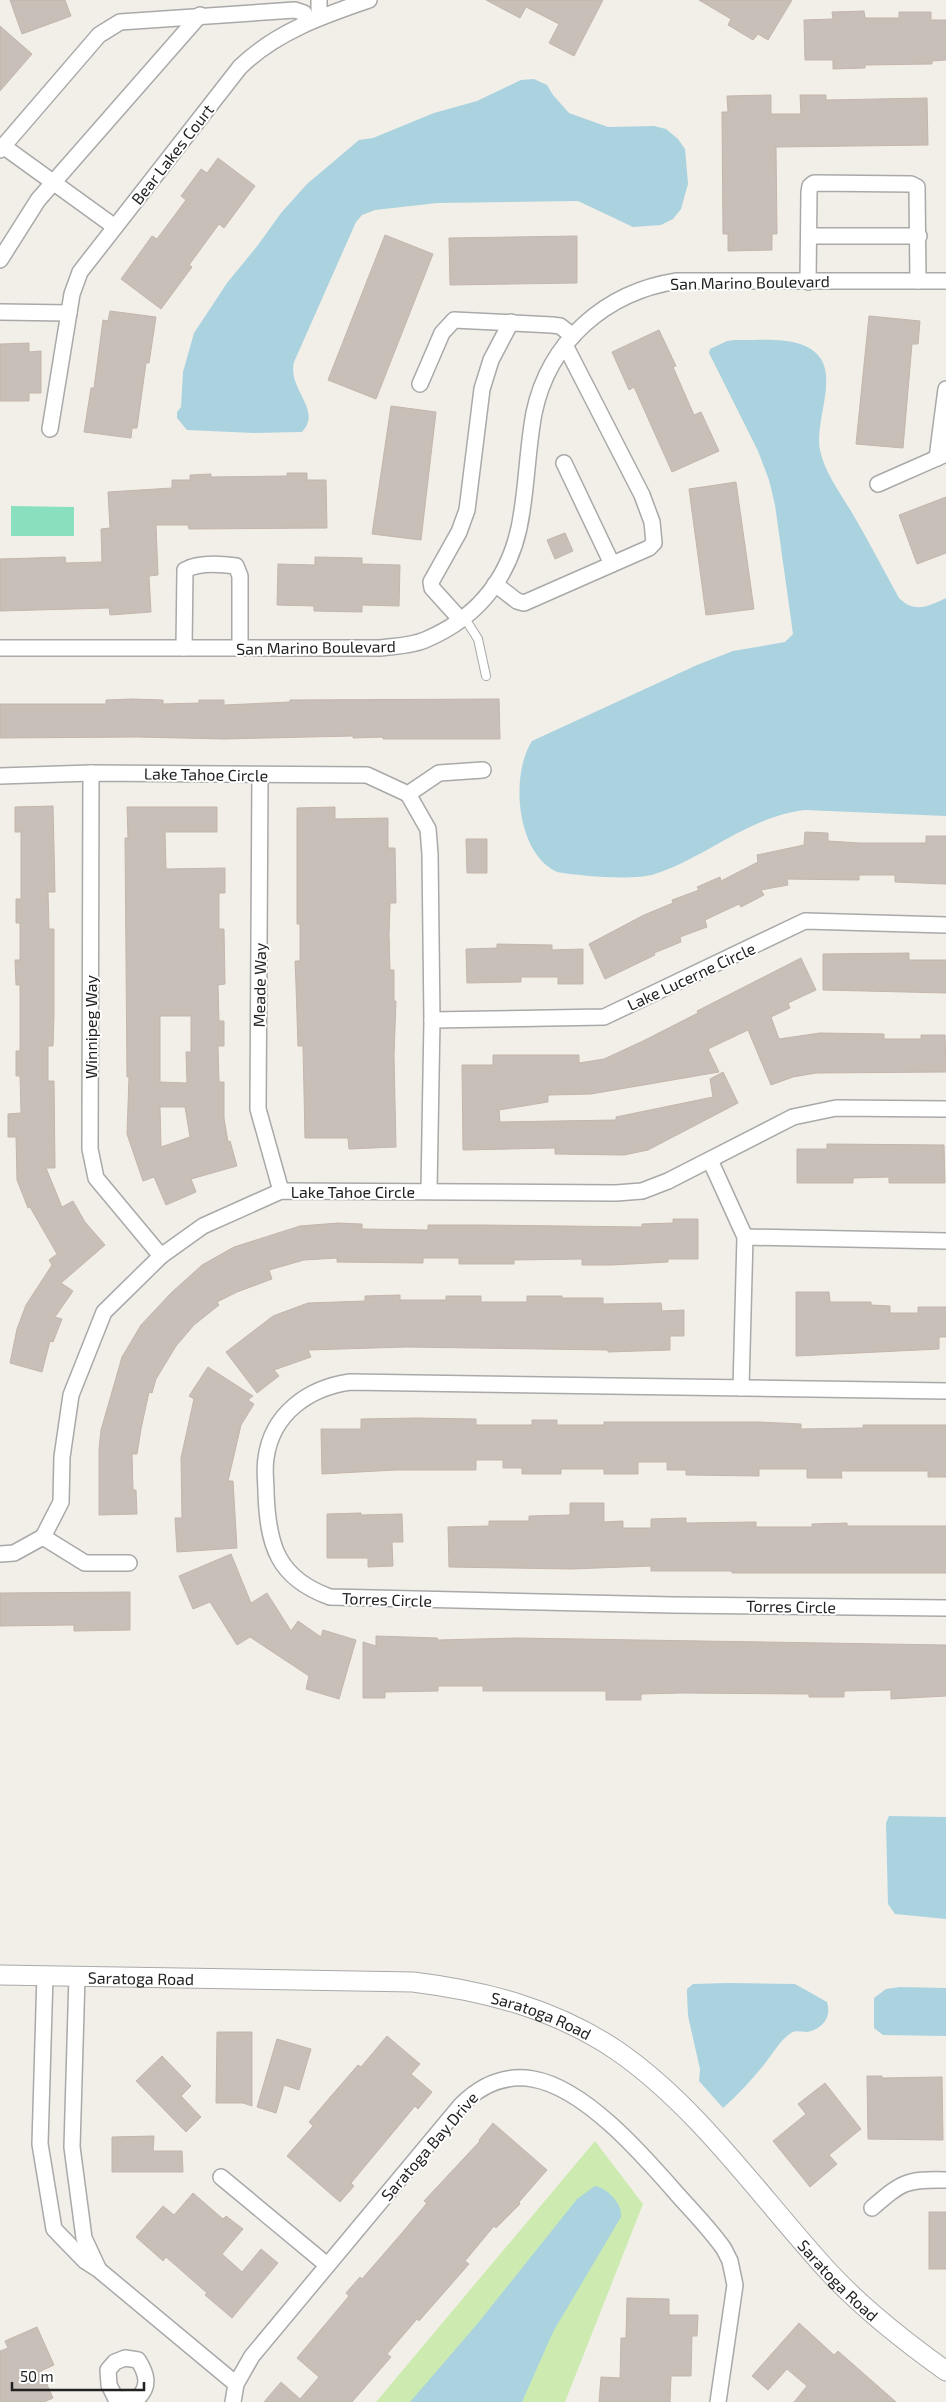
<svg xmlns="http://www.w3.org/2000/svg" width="946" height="2402" font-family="'Exo 2',sans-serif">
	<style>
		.grass { fill: #cdebb0 }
		.pitch { fill: #88e0be }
		.water { fill: #aad3df }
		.building { fill: #c7bfb8; stroke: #c4b6ab; fill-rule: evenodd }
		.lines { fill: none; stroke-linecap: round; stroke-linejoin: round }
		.service-casing { stroke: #a9a9a9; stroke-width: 10 }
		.minor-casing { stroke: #a9a9a9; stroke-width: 18 }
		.tertiary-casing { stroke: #a9a9a9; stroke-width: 21 }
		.service { stroke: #fff; stroke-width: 8 }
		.minor { stroke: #fff; stroke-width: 15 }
		.tertiary { stroke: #fff; stroke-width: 19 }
		.labels { text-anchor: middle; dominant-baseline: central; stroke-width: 4; stroke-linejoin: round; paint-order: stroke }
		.street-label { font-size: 16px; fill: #222; stroke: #fff }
	</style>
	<rect width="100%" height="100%" fill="#f2efe9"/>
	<!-- grass -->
	<path class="grass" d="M595,2141l48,63 -78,198h-189z"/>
	<!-- pitch -->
	<path class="pitch" d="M11,506l63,1v29h-63z"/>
	<!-- water -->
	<g class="water">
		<path d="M534,79l13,6 6,10 16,18 39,14 46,-1 12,3 12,10 7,10 3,35 -7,25 -8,10 -12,6 -28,2 -55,-26 -141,2 -62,7 -13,5 -6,7 -62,140c-7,27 29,48 8,70l-49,1 -66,-3 -10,-12v-6l4,-5 2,-35 11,-39 33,-50 31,-38 23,-32 26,-29 52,-44 14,-2 61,-25 43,-12 44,-21z"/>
		<path d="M735,340c25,1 63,-5 82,14 22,22 -3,68 3,96 4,21 20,43 31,61 17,29 32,58 48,87 16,16 30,8 47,0v218l-141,-6c-55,6 -98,47 -150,64 -22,7 -75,2 -98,-2 -41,-19 -47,-97 -25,-131l165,-76 36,-14 52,-9 8,-8 -18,-129 -6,-25 -11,-29 -49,-98 1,-4 17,-8z"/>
		<path d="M889,1816l57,1v102l-51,-5 -7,-10 -2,-81z"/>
		<path d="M728,1983l67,1 32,18c5,15 -5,28 -21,30 -5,0 -10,-2 -15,1 -11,7 -19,22 -28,33 -12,14 -25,29 -40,42l-24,-27 1,-12 -12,-53 -1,-24v-3l6,-5z"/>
		<path d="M900,1987l46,1v48l-63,-1 -9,-7v-30l12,-9z"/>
		<path d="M595,2186c12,2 28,18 26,31l-68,115 -31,70h-112l68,-79 99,-124z"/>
	</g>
	<!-- building -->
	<g class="building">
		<path d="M10,0h55l6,16 -49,18z"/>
		<path d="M486,0h117l-29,56 -25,-13 10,-19 -33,-17 -6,11z"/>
		<path d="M699,0h93l-24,40 -10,-6 -5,6 -25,-15 3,-6z"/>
		<path d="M864,11l1,7h34v-6h32v8h15v40l-14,1v3l-67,1v3l-32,1v-9h-28l-1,-40 29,-1 -1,-7z"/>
		<path d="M0,26l32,28 -32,37z"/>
		<path d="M771,95v19h30l-1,-19h26v5l101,-2 1,47 -152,2 1,87h-5v16l-44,1v-17h-5l-1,-122h6l-1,-16z"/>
		<path d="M218,158l37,28 -31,42 -5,-4 -30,41 3,2 -31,42 -40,-30 31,-43 5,3 29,-39 -5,-4 20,-27 6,4z"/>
		<path d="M385,235l48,19 -57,145 -48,-19z"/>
		<path d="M577,236v47l-127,2 -1,-47z"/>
		<path d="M110,311l46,6 -7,46h-3l-9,65h-5l-1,10 -47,-6 7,-44h3l9,-68 5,1z"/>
		<path d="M869,316l51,5 -2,23h-6l-9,104 -47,-4z"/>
		<path d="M659,330l17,36 -3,1 21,48 7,-3 18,39 -47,21 -38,-85 -5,3 -17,-38z"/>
		<path d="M29,343v9l12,-1v42h-12v8h-29v-57z"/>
		<path d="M391,406l45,6 -15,128 -49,-6z"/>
		<path d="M287,473h20v7h19l1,48 -138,1 -1,-4h-32l2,50 -9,1 2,36 -41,3 -1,-7 -109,3v-52l65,-2 1,6 36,-1 -1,-33 9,-1 -2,-36 64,-4v-8h18v-5l21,-1v3l76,-1z"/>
		<path d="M736,482l18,127 -48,6 -17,-126z"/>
		<path d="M946,497v56l-29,11 -18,-49z"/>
		<path d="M565,533l8,18 -18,8 -8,-19z"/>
		<path d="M315,557l47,1v6l38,1 -1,41 -37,-1v7l-48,-1v-5l-37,-1 1,-41 37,1z"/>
		<path d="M132,699l31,1v4l36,-1v-3h25v5l66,-3v-2l209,-1 1,40h-117v-2l-30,1v-2l-129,3 -86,-2 -138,1v-34h106v-4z"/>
		<path d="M53,806l2,86h-7l1,37h5v86l-1,31h-5v35h6l1,87h-9l16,39 11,-6 12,21 20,23 -44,38 12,8 -18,26 7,2 -9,23 -3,-1 -8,31 -32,-9 7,-34 9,-24 26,-40 -3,-5 8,-6 -27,-47 -2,1 -11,-28 -1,-43h-8v-23l13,-1 -1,-37h-4v-25h4v-66h-4l-1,-25h5v-37h-4v-24h5v-67h-6v-25z"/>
		<path d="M127,807h90v25h-52l1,37 59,-1v25h-6v36h5l1,55 -7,1 1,36h5v25h-6l1,36h5v36l4,24 2,-1 7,25 -46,13 5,13 -30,13 -12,-28 -11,4 -16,-47 2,-57h-2l-2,-239h3zM160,1016h31v36h-5l1,31 -27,-1zM160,1107h25l5,30 -29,10z"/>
		<path d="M335,807v12l53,-1v30h7l1,55h-6l-1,31 1,36h4v31h2l-2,55 2,91 -47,2 -1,-11h-43l-2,-92h-5l-2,-61 -1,-24h5v-37h-3v-116z"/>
		<path d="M805,832l23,1v8l31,2h67v-7h20v48l-51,-2v-7h-36v5l-72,-1 1,6 -27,5 3,5 -23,12 -2,-3 -34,16 2,7 -27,10 1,5 -27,11 1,2 -50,24 -16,-35 55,-29 29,-12 -1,-3 27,-10 -2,-3 23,-10 1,4 37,-19 -1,-7 47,-10z"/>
		<path d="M466,839h21v34h-20z"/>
		<path d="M497,944l55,1v5l31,-1v35h-25v-7h-37v5l-54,1 -1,-34 31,-1z"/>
		<path d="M909,953v7h37v33l-123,-3v-36z"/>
		<path d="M801,958l15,32 -28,13 2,5 -19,9 8,22 41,-6 64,1v5h37v-4h24l1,37 -130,1 -23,4 -22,8 -23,-55 -40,19 11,23 -128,22 -43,1v7l-49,8 1,12 116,-2v-3l97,-20 -3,-18 13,-7 15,31 -90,47 -24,5 -69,-1v-6l-92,2 -1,-85h31v-10h86v8l25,-4 39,-18 55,-28 -1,-2z"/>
		<path d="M827,1144l117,1 1,38h-56v-6l-36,1v5h-56v-34h30z"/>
		<path d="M673,1219h25v40h-30v3l-56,3h-30v-6l-68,1v4h-55v-6h-36v5l-86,-1v-4l-33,2 -35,10 3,9 -35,13 -20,10 2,3 -25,20 -18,21 -20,33 -4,14 -3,-1 -8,37 -4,25h-5l1,36h3l1,24 -38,1v-66l2,-19 21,-73 19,-32 30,-32 31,-28 32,-18 66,-21 38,-3 24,1v5l66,1v-5h55l159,2v-3l31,-1z"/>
		<path d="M796,1292h33l1,10h41v3l19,1v7h28v-6h28v30h-7v12l-143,7z"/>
		<path d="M400,1295v5h46v-4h35v6h46v-6h35v2h41v6l58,-1 1,8 22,-1v26h-14v14l-62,2v-2l-202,-3 -98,3 3,7 -37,13 5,6 -22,17 -31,-41 47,-36 35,-13 57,-2v-5z"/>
		<path d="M208,1367l45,29 -5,4 6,4 -13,21 -13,56h5l4,67 -60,4 -2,-34h7l-1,-60 13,-59 -5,-3z"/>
		<path d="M416,1418l60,1v6h56v-5h25v5h47v-3h155l42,2v5l62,-1v-3h83v52h-18v-6h-87l1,7h-35v-9h-48v7l-73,-1v-5h-19v-8h-29v12h-34v-5h-43v5h-39v-6h-19v-8h-27v10h-81l-73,4 -1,-45h40v-10z"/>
		<path d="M570,1503h34v19l19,-1v7h28v-9l35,-1v5l70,-1v5h56v-3l35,-1v3h99v47h-214v-2h-81v-5l-80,3 -122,-2 -1,-40 41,-1v-5h40v-5l41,-1z"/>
		<path d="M361,1513v2l41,-1 1,28h-11l1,24 -25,1v-9h-41v-44z"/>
		<path d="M231,1554l20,49 16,-10 24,38 7,-10 23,16 2,-7 33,10 -17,59 -33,-10 3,-13 -59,-39 -13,8 -27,-43 -17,7 -14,-33z"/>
		<path d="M130,1592v38l-56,1v-6l-74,1v-33z"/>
		<path d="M376,1636l61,2 1,2 79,-2 429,7v51l-55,3v-9l-47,1v6h-35v-3l-128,-1 -40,1v6h-35v-9h-123v-5h-45v5l-53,1v6h-22v-56l13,4z"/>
		<path d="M217,2032h35v74l-9,-3h-27z"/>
		<path d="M387,2036l33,28 -9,10 21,18 -14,17 -3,-3 -64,77 3,3 -14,16 -53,-46 26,-30 -4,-4 23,-27 26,-30 3,2z"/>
		<path d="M277,2039l34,10 -12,41 -15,-5 -8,28 -19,-6z"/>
		<path d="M162,2056l29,30 -10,10 20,21 -15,15 -50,-51z"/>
		<path d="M867,2076h15v2l60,-1 1,63 -75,-1z"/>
		<path d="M825,2083l36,46 -32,26 8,9 -27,23 -37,-46 33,-27 -8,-10z"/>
		<path d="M493,2123l54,47 -28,32 1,2 -24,24 -2,-2 -29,35 4,3 -50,57 -2,-2 -30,35 4,3 -39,45h-88l17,-20 19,17 19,-22 -22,-19 52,-62 -3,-3 14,-16 2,2 39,-45 26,-31 -3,-2 56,-60 -1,-1z"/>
		<path d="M154,2136l-1,15h29l1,21h-71v-35z"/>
		<path d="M193,2193l30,26 3,-3 17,13 -21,25 20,18 19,-23 17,14 -46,55 -27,-23 2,-2 -41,-36 -3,4 -27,-24 27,-31 11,9z"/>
		<rect x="929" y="2212" width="17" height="57"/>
		<path d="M627,2298l42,1v16h29l-1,21h-5l-1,40h-20l-1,26h-71l2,-25 19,1 1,-40h5z"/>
		<path d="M799,2323l35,32 4,-4 58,51h-102l13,-16 -20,-17 -19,21 -16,-14z"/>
		<path d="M37,2327l17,38 -13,6 12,27 -9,4h-44v-51l8,-3 -3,-7z"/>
	</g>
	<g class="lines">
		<!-- service casing -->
		<g class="service-casing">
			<path id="service" d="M464,617l14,22 8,37"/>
		</g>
		<!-- minor casing -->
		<g class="minor-casing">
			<g id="minor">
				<path d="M319,0v17"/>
				<path d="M3,146l112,81"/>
				<path d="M0,150l99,-115 21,-13 175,-12 9,3 4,9"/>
				<path d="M809,236h110"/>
				<path d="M0,260l38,-60 162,-185"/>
				<path d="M808,282l1,-90 1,-6 4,-3 97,1 6,3 1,94"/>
				<path d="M0,312l69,1"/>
				<path d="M420,384l22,-51 12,-13 98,5 8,1 13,10"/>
				<path d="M50,429l22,-135 8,-22 160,-205c36,-35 82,-51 129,-67"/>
				<path d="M937,458l9,-69"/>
				<path d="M564,463l48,101"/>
				<path d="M878,484l68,-30"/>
				<path d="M495,584l22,17 7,2 125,-55 5,-5 -2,-21 -10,-27 -77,-150"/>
				<path d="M460,619l-28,-31 -1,-6 28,-50 8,-22 15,-121 9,-29 20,-38"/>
				<path d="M0,648h380c15,-2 31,-2 45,-8 57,-24 89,-69 97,-129 5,-32 6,-66 12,-98 15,-72 72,-121 143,-132h269"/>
				<path d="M184,648l1,-78c14,-8 36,-6 51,-4l4,10v72"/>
				<path d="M91,773l-1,376 6,29 65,78"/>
				<path d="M260,775l-2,334 23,82"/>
				<path d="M0,776l91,-3 276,2 41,19 31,-21 44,-3"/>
				<path d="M408,794l20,35 2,25 2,166 -3,170"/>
				<path d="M432,1020l172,-3 201,-96 141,4"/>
				<path d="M710,1160l35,77 -4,151"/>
				<path d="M745,1237l201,4"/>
				<path d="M946,1391l-596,-9c-42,6 -78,32 -84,76 -2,11 0,23 0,35 2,52 11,85 64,104l343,8 273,3"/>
				<path d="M43,1537l18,-35 1,-45 9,-62 33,-83 57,-56 42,-30 78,-35 335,2 26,-2 26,-10 125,-64 43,-9 110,1"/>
				<path d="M0,1554l14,-1 29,-16 42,26h44"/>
				<path d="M45,1975l-5,169 14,85 31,32 14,9 137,114 -3,18"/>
				<path d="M77,1976l-5,171 12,91 14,30"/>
				<path d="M221,2177l106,88"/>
				<path d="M872,2208c30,-26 34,-29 74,-28"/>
				<path d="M125,2358l13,2c9,14 12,26 0,38l-22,1 -7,-14 -1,-15 7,-8z"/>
				<path d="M236,2384l16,-28 209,-251c19,-19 43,-31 72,-26 52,9 110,76 144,115 16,18 33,35 47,55l6,12 5,24 -17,117"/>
			</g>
		</g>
		<!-- tertiary casing -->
		<g class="tertiary-casing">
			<g id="tertiary">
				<path id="s1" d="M0,1975l413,7c73,9 142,27 203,68 82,56 145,148 212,221 35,38 76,70 118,100"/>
			</g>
		</g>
		<!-- service -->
		<use href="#service" class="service"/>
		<!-- minor -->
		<use href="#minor" class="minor"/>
		<!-- tertiary -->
		<use href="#tertiary" class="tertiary"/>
	</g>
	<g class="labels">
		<!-- street labels -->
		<g class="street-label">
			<text transform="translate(172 154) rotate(-52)">Bear Lakes Court</text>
			<text transform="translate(750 282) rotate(-1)">San Marino Boulevard</text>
			<text transform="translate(316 647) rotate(-1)">San Marino Boulevard</text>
			<text transform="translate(206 774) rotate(1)">Lake Tahoe Circle</text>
			<text transform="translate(691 976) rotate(-25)">Lake Lucerne Circle</text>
			<text transform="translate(259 985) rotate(-89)">Meade Way</text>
			<text transform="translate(90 1027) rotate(-90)">Winnipeg Way</text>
			<text x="353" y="1191">Lake Tahoe Circle</text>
			<text transform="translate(387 1599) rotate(2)">Torres Circle</text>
			<text transform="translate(791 1606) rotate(1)">Torres Circle</text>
			<text stroke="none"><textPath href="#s1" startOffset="141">Saratoga Road</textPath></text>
			<text stroke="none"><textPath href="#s1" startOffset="546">Saratoga Road</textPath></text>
			<text transform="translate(429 2146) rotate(-49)">Saratoga Bay Drive</text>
			<text stroke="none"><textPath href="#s1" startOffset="950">Saratoga Road</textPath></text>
		</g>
	</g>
	<!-- scale -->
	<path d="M12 2382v8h132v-8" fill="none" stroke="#222222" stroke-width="2.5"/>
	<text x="20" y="2382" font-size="15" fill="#222222" stroke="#ffffff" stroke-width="4" paint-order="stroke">50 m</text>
</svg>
